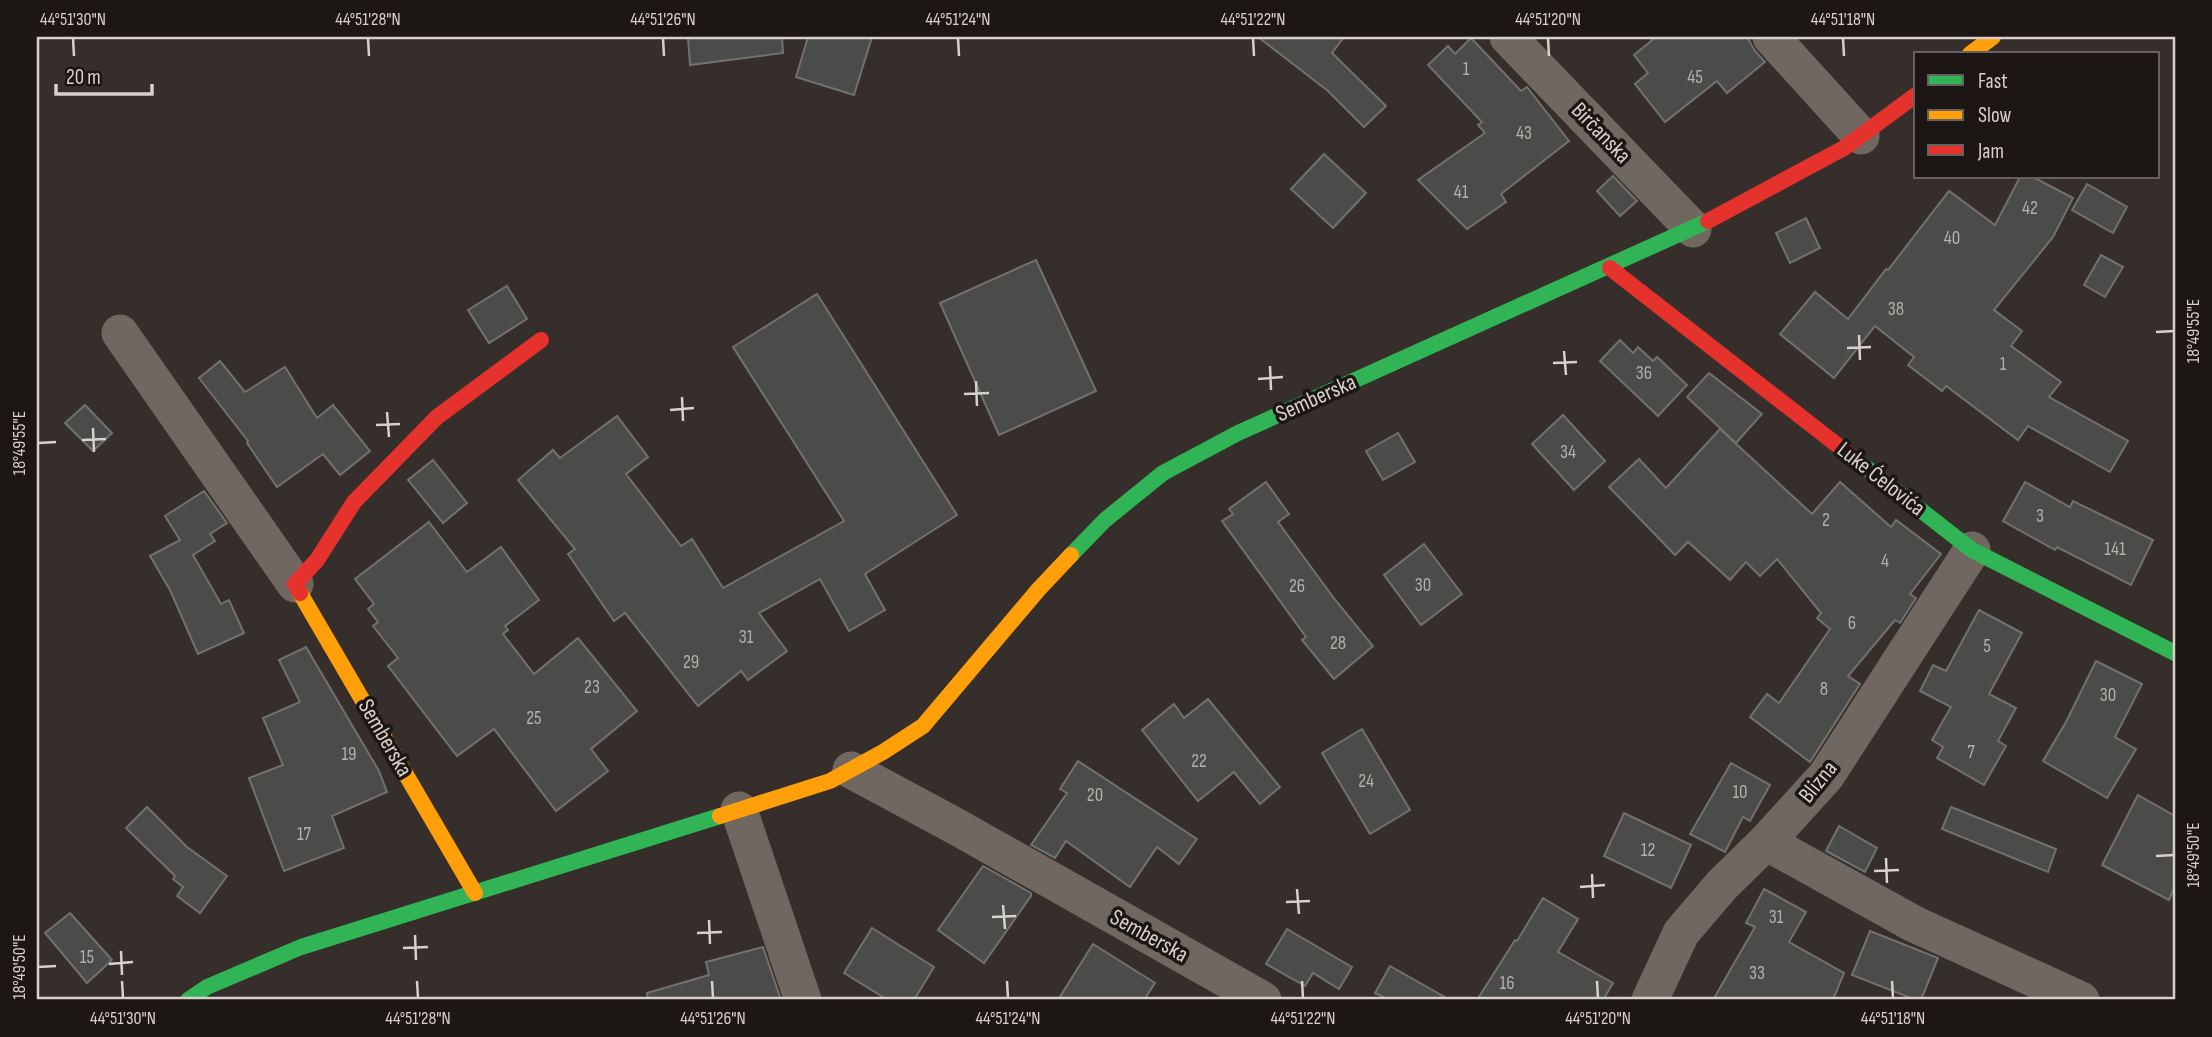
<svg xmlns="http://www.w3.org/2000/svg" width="2212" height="1037" font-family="'Sofia Sans Condensed',sans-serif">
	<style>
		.building { fill: #4b4b4a; stroke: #717170; stroke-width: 2 }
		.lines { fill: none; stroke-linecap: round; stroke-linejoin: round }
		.street { stroke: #716761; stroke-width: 37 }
		.fast { stroke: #30b455; stroke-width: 16 }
		.slow { stroke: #ff9f0a; stroke-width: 16 }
		.jam { stroke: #e5322d; stroke-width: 16 }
		.ticks { fill: none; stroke: #d8d0cb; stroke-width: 2.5 }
		.labels { text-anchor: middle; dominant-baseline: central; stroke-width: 7; stroke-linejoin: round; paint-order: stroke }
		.number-label { font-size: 19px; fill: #b5afab }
		.street-label { font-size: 23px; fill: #d8d0cb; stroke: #1c1714 }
		.neatline { fill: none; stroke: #d8d0cb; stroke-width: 2.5 }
		.ticks-label { font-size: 18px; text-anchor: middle; fill: #d8d0cb }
	</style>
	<rect width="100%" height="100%" fill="#362e2a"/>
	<!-- building -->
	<g class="building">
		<path d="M688,37h94l1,16 -93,12z"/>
		<path d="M808,37h64l-18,58 -58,-18z"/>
		<path d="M1258,37h86l-12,16 54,53 -22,21 -36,-36z"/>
		<path d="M1656,37h91l8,14 10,11 -38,31 -10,-12 -52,41 -30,-38 13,-11 -14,-18z"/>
		<path d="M1471,38l50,53 6,-4 42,54 -68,53 5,8 -39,27 -49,-49 67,-47 -7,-8 4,-3 -54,-57 20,-19 7,8z"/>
		<path d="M1324,154l42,39 -33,35 -42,-39z"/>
		<path d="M1613,176l24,25 -17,15 -23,-25z"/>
		<path d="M2020,177h13l40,21 -20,39 -59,73 28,21 -11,15 50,36 -12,15 79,44 -18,31 -82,-46 -10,14 -72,-54 -4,5 -34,-26 6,-8 -39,-31 -41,52 -54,-44 35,-42 33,27 38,-50 2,1 61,-79 46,34z"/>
		<path d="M2087,184l40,23 -14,26 -41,-23z"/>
		<path d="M1806,218l14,30 -30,15 -14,-30z"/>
		<path d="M2101,255l22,12 -18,30 -21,-12z"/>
		<path d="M1036,260l60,131 -97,44 -59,-132z"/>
		<path d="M507,286l20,33 -38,24 -21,-33z"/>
		<path d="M817,294l140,221 -92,59 20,36 -36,21 -29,-52 -61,34 28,38 -39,29 -7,-9 -43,35 -73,-93 -11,8 -46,-67 7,-5 -57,-69 35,-30 7,8 57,-42 31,41 -22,17 55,72 11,-7 31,49 121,-67 -111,-174z"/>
		<path d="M1620,340l13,13 5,-6 15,14 4,-4 30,28 -29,31 -58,-55z"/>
		<path d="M220,361l25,31 40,-25 32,51 16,-13 37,46 -30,24 -17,-21 -46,33 -30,-44 1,-2 -49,-63z"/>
		<path d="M1709,373l53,41 -26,29 -49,-46z"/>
		<path d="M85,405l27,28 -19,18 -28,-28z"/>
		<path d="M1563,415l42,46 -31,29 -42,-46z"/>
		<path d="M1720,429l92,85 28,-32 51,45 5,-7 45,34 -31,40 6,4 -16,25 -5,-3 -47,56 12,8 -50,78 -60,-45 17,-23 12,9 51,-74 -13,-11 4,-5 -44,-54 -17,17 -14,-14 -16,18 -42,-38 -13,13 -66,-68 30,-28 27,29z"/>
		<path d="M1398,433l17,29 -32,18 -17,-29z"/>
		<path d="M433,460l34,43 -24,20 -35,-43z"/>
		<path d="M1266,482l23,32 -11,8 58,79 37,45 -39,33 -32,-39 4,-3 -84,-116 11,-7 -4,-5z"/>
		<path d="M2025,482l45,25 3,-6 80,39 -22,45 -74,-38 -2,3 -52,-29z"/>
		<path d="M204,491l23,32 -17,11 5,7 -22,14 28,49 8,-4 15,33 -46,21 -28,-64 -20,-34 30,-16 -15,-24z"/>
		<path d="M429,522l38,50 34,-25 38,53 -34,26 3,4 -5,4 31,40 44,-36 59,73 -46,38 17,22 -52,40 -62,-82 -37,27 -69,-90 10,-8 -25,-32 5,-4 -10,-13 6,-5 -19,-25z"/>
		<path d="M1424,544l38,50 -41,31 -37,-50z"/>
		<path d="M1979,610l43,23 -33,61 27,14 -18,33 8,5 -22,39 -47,-27 6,-11 -11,-7 19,-33 -31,-16 13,-26 13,6z"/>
		<path d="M306,647l73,124 8,21 -55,24 12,32 -60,23 -35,-93 34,-13 -20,-47 37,-16 -21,-42z"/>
		<path d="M2096,661l46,23 -27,53 21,12 -29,49 -64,-37 23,-39z"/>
		<path d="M1208,699l72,88 -20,17 -26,-32 -36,29 -56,-71 32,-26 10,14z"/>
		<path d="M1362,729l48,81 -40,24 -48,-81z"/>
		<path d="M1078,761l119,78 -18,25 -22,-17 -27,40 -64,-46 -11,17 -24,-13 36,-52 -7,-4z"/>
		<path d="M1731,763l39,22 -20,36 -7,-4 -18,35 -35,-18z"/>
		<path d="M2138,795l37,21v70l-6,14 -67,-35z"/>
		<path d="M147,807l40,40 40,29 -27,37 -23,-17 6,-9 -10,-8 2,-3 -49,-48z"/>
		<path d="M1951,807l105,42 -8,23 -106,-43z"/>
		<path d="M1624,813l67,32 -20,43 -67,-32z"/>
		<path d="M1839,826l38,22 -12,24 -39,-21z"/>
		<path d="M983,866l48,27v3l-47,67 -46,-33z"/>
		<path d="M1764,889l42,23 -17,30 55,31 -11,27h-120l42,-73 -9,-4z"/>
		<path d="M1543,898l35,21 -20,33 55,31 -10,17h-126l38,-60 2,1z"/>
		<path d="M70,913l42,47 -25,23 -42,-50z"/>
		<path d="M872,928l62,39 -20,33h-26l-44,-27z"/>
		<path d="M1287,929l65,38 -13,22 -26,-16 -8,13 -39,-22z"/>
		<path d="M1870,931l68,27 -17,42h-5l-64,-25z"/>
		<path d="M1093,944l62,39 -11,17h-86z"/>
		<path d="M763,947l18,53h-133l-1,-7 62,-18 -3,-13z"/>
		<path d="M1390,966l60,34h-61l-14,-7z"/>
	</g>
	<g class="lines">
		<!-- street -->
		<g class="street">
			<path d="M1508,37l185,192"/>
			<path d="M1771,37l90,99"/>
			<path d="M120,333l175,251"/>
			<path d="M851,770l106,57 306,173"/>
			<path d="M739,810l64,190"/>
			<path d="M1766,842l148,82 167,76"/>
			<path d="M1650,1000l31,-67 41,-48 44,-43 60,-66 146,-226"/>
		</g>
		<!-- fast -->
		<g class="fast">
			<path d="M1855,459l117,91 203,103"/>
			<path d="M1071,555l34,-35 58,-47 75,-40 470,-212"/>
			<path d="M188,1000l19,-13 94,-40 419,-131"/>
		</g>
		<!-- slow -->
		<g class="slow">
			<path d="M1970,54l23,-17"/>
			<path d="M300,593l175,300"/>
			<path d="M720,816l110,-35 53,-29 40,-26 115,-136 33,-35"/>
		</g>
		<!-- jam -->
		<g class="jam">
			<path d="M1708,221l136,-73 72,-53"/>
			<path d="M1610,268l245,191"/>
			<path d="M300,593l-5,-9 22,-24 37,-58 83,-85 104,-77"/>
		</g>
	</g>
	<!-- ticks -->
	<path class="ticks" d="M73,38l1,18M368,38l1,18M663,38l1,18M958,38l1,18M1253,38l1,18M1548,38l1,18M1843,38l1,18M2156,332l18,-1M1859,335l1,25M1847,348l24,-1M1564,351l2,24M1553,363l24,-1M1270,366l1,24M1258,379l25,-2M976,381l1,25M964,394l25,-1M682,397l1,24M670,410l24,-2M387,412l2,25M376,425l24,-1M93,428l1,24M82,440l24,-1M38,443l18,-1M2156,856l18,-1M1886,858l1,25M1874,871l25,-1M1592,874l1,24M1580,887l25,-2M1297,889l2,25M1286,902l24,-1M1003,905l2,24M992,917l24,-1M709,920l1,24M697,933l25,-1M415,935l1,25M403,948l25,-1M121,951l1,24M109,964l24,-2M38,967l18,-1M122,981l1,17M417,981l1,17M712,981l1,17M1007,981l1,17M1302,981l1,17M1597,981l1,17M1892,981l1,17"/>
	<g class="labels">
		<!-- number labels -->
		<g class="number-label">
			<text x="1466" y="69">1</text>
			<text x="1695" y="77">45</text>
			<text x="1524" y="133">43</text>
			<text x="1461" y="192">41</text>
			<text x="2030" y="208">42</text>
			<text x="1952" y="238">40</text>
			<text x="1896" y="309">38</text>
			<text x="2003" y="364">1</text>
			<text x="1644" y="373">36</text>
			<text x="1568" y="452">34</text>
			<text x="2040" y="516">3</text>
			<text x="1826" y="520">2</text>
			<text x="2115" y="549">141</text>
			<text x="1885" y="561">4</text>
			<text x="1423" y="585">30</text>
			<text x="1297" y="586">26</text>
			<text x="1852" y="623">6</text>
			<text x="746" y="637">31</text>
			<text x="1338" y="643">28</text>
			<text x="1987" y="646">5</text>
			<text x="691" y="662">29</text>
			<text x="592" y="687">23</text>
			<text x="1824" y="689">8</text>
			<text x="2108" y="695">30</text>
			<text x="534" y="718">25</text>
			<text x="1971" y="752">7</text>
			<text x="349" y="754">19</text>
			<text x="1199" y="761">22</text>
			<text x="1366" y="781">24</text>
			<text x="1740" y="792">10</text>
			<text x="1095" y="795">20</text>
			<text x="304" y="834">17</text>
			<text x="1648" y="850">12</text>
			<text x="1776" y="917">31</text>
			<text x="87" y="957">15</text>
			<text x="1757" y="973">33</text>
			<text x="1507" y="983">16</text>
		</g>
		<!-- street labels -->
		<g class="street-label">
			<text transform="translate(1601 133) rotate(46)">Birčanska</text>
			<text transform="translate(1316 398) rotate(-24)">Semberska</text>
			<text transform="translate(1881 479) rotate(38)">Luke Ćelovića</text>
			<text transform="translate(385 738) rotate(60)">Semberska</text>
			<text transform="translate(1818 782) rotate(-51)">Blizna</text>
			<text transform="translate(1149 936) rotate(29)">Semberska</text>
		</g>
	</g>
	<!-- border -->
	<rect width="2212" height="1037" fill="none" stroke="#1c1714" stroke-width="77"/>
	<!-- legend -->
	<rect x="1914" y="52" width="245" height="126" fill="#1c1714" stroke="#67615d" stroke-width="2"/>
	<rect x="1928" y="75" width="35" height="10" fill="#30b455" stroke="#67615d" stroke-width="2"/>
	<text x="1978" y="88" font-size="21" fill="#d8d0cb">Fast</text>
	<rect x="1928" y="110" width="35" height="10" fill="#ff9f0a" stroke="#67615d" stroke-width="2"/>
	<text x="1978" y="122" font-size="21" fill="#d8d0cb">Slow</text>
	<rect x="1928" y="145" width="35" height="10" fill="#e5322d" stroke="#67615d" stroke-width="2"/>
	<text x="1978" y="158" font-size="21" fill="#d8d0cb">Jam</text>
	<!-- scale -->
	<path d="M56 84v10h96v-10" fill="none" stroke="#d8d0cb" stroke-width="3.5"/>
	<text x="66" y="84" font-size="21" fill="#d8d0cb" stroke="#1c1714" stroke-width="5" paint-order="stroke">20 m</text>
	<rect x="38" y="38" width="2136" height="960" class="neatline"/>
	<g class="ticks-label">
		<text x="73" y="25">44°51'30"N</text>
		<text x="368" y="25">44°51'28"N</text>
		<text x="663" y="25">44°51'26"N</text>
		<text x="958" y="25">44°51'24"N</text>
		<text x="1253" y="25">44°51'22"N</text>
		<text x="1548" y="25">44°51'20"N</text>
		<text x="1843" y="25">44°51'18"N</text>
		<text transform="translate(2193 331) rotate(-90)" y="6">18°49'55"E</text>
		<text transform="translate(19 443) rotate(-90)" y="6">18°49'55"E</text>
		<text transform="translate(2193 855) rotate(-90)" y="6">18°49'50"E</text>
		<text transform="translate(19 967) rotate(-90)" y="6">18°49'50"E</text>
		<text x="123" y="1024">44°51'30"N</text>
		<text x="418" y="1024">44°51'28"N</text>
		<text x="713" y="1024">44°51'26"N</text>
		<text x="1008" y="1024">44°51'24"N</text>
		<text x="1303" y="1024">44°51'22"N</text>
		<text x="1598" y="1024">44°51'20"N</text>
		<text x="1893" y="1024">44°51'18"N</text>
	</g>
</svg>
